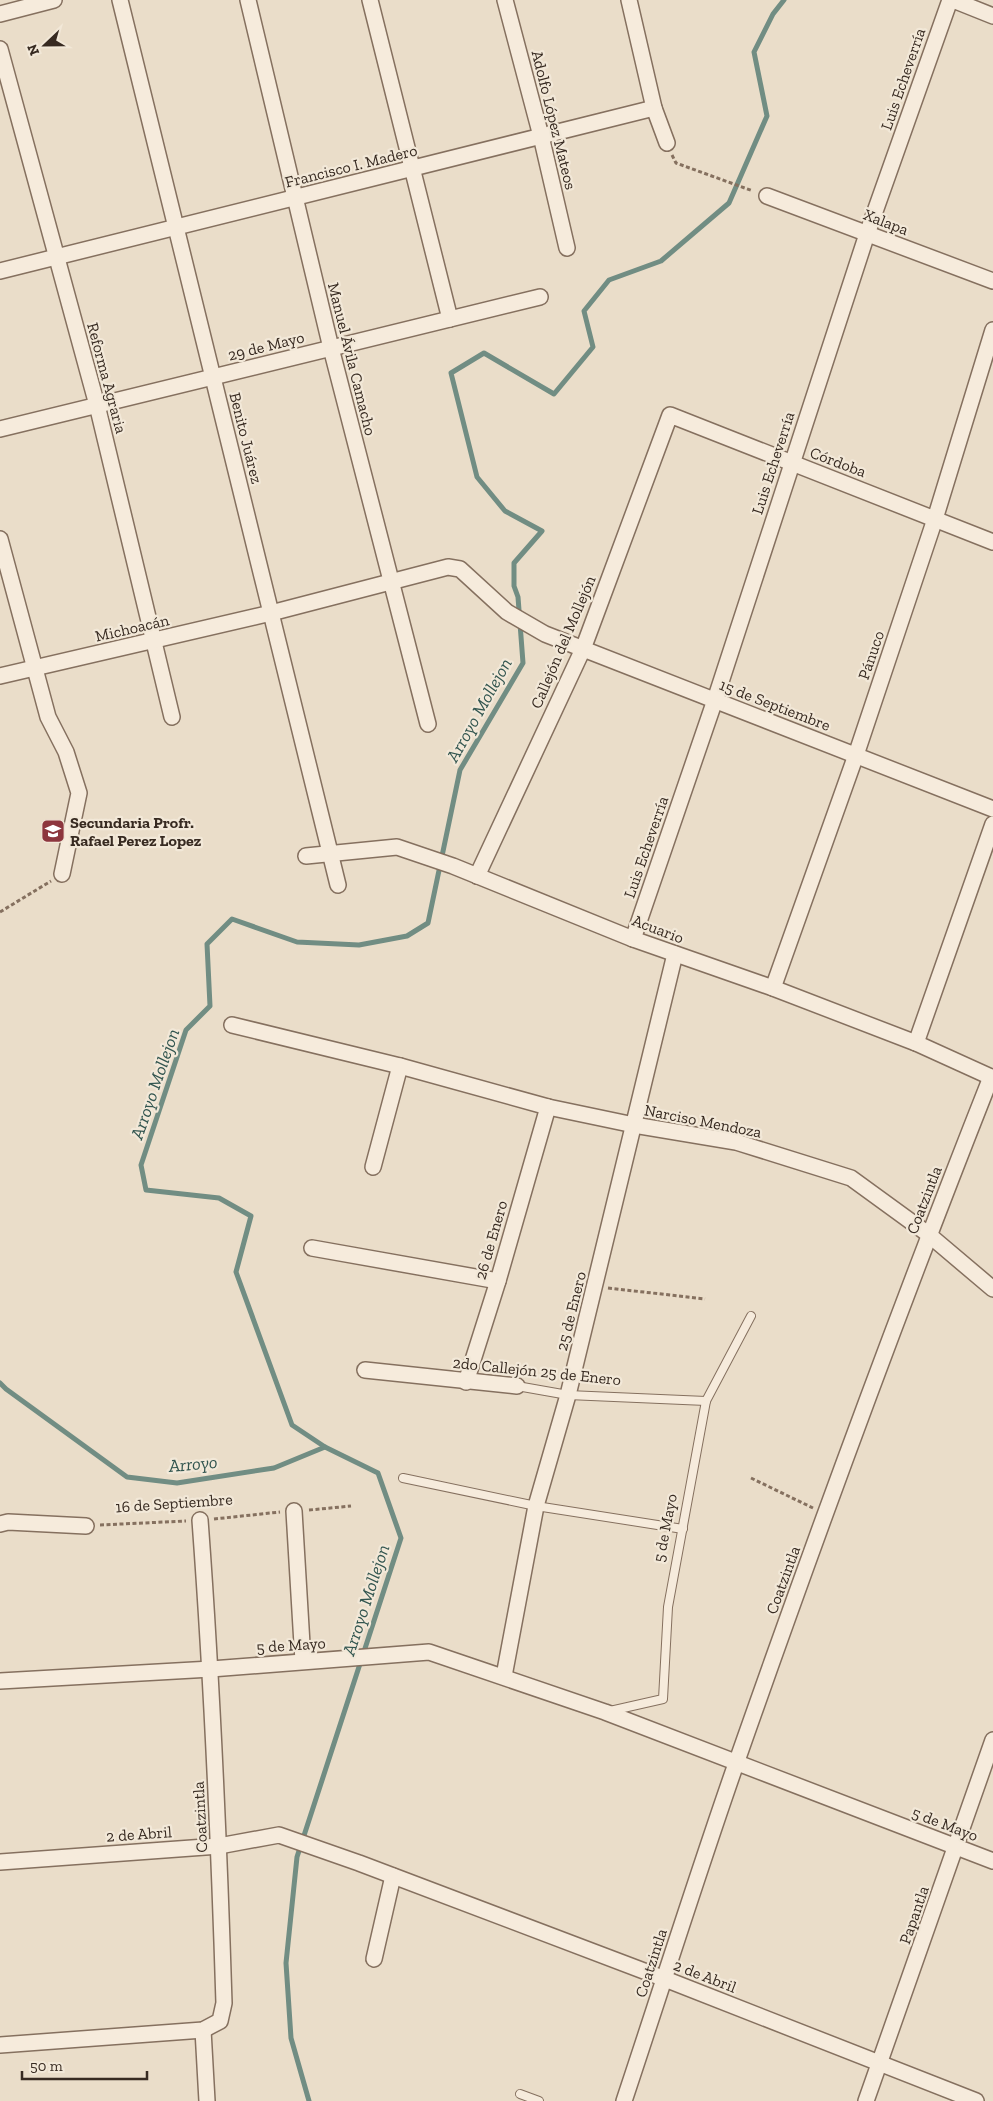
<svg xmlns="http://www.w3.org/2000/svg" width="993" height="2101" font-family="'Zilla Slab',serif">
	<style>
		.lines { fill: none; stroke-linecap: round; stroke-linejoin: round }
		.stream { stroke: #718d83; stroke-width: 5 }
		.lane-casing { stroke: #85705f; stroke-width: 10 }
		.street-casing { stroke: #85705f; stroke-width: 18 }
		.path { stroke: #85705f; stroke-width: 3; stroke-dasharray: 4 2.5; stroke-linecap: butt }
		.lane { stroke: #f6ebdc; stroke-width: 8 }
		.street { stroke: #f6ebdc; stroke-width: 15 }
		.labels { text-anchor: middle; dominant-baseline: central; stroke-width: 4.5; stroke-linejoin: round; paint-order: stroke }
		.street-label { font-size: 16px; fill: #372a21; stroke: #f2e8d8 }
		.poi-label { font-size: 16px; font-weight: bold; fill: #372a21; stroke: #f2e8d8; text-anchor: start }
		.water-label { font-size: 18px; font-style: italic; fill: #32554f; stroke: #f2e8d8 }
	</style>
	<rect width="100%" height="100%" fill="#eaddc9"/>
	<g class="lines">
		<!-- stream -->
		<g class="stream">
			<path d="M0,1383l6,6 121,88 50,6 97,-15 51,-21"/>
			<path d="M309,2101l-18,-63 -5,-75 11,-106 104,-319 -23,-65 -53,-26 -33,-22 -56,-153 15,-56 -32,-18 -73,-8 -5,-25 45,-135 24,-24 -3,-62 25,-25 65,23 62,3 48,-9 21,-13 32,-153 63,-107 -5,-66 -4,-11v-23l28,-32 -37,-20 -28,-34 -26,-104 33,-20 70,41 39,-47 -9,-36 25,-31 52,-19 68,-58 38,-87 -13,-64 19,-38 11,-14"/>
		</g>
		<!-- lane casing -->
		<g class="lane-casing">
			<g id="lane">
				<path d="M517,1386l51,9 138,6"/>
				<path d="M403,1478l133,28 147,23"/>
				<path d="M610,1711l53,-12 5,-92 38,-206 45,-85"/>
				<path d="M520,2094l19,7"/>
			</g>
		</g>
		<!-- street casing -->
		<g class="street-casing">
			<g id="street">
				<path d="M120,0l218,885"/>
				<path d="M248,0l83,348 97,376"/>
				<path d="M370,0l80,319"/>
				<path d="M505,0l36,136 26,112"/>
				<path d="M629,0l25,108 13,35"/>
				<path d="M953,0l40,16"/>
				<path d="M0,14l54,-14"/>
				<path d="M0,49l97,356 75,312"/>
				<path d="M767,196l226,85"/>
				<path d="M0,271l654,-163"/>
				<path d="M0,429l540,-132"/>
				<path d="M0,539l48,178 18,35 13,41 -17,81"/>
				<path d="M0,676l271,-63 177,-46 12,2 47,43 38,22 448,175"/>
				<path d="M306,856l91,-9 56,19 180,73 140,49 143,55 77,35"/>
				<path d="M477,876l106,-227 87,-234 323,127"/>
				<path d="M633,939l82,-239 152,-466 83,-234"/>
				<path d="M773,988l83,-233 79,-236 58,-189"/>
				<path d="M232,1025l168,41 148,41 86,18 102,17 115,36 77,56 65,55"/>
				<path d="M916,1043l77,-219"/>
				<path d="M373,1167l27,-101"/>
				<path d="M312,1248l186,33"/>
				<path d="M365,1370l152,16"/>
				<path d="M466,1382l32,-101 50,-174"/>
				<path d="M294,1511l9,150"/>
				<path d="M0,1524l8,-2 78,4"/>
				<path d="M504,1676l32,-170 32,-111 107,-441"/>
				<path d="M0,1681l211,-12 218,-17 176,60 388,149"/>
				<path d="M0,1862l219,-16 60,-11 80,28 306,116 311,122"/>
				<path d="M374,1959l19,-83"/>
				<path d="M203,2030l4,71"/>
				<path d="M0,2045l203,-15 17,-9 4,-18c-5,-161 -12,-322 -24,-483"/>
				<path d="M624,2101c38,-114 74,-229 114,-343 80,-228 164,-456 253,-681"/>
				<path d="M866,2101l127,-361"/>
			</g>
		</g>
		<!-- path -->
		<g class="path">
			<path d="M672,155l4,8 77,28"/>
			<path d="M0,912l51,-31"/>
			<path d="M608,1288l97,11"/>
			<path d="M751,1478l62,30"/>
			<path d="M309,1510l42,-4"/>
			<path d="M214,1519l66,-7"/>
			<path d="M100,1525l86,-4"/>
		</g>
		<!-- lane -->
		<use href="#lane" class="lane"/>
		<!-- street -->
		<use href="#street" class="street"/>
	</g>
	<!-- icons -->
	<defs>
		<g id="school-square" transform="scale(1.25)"><rect x="-9" y="-9" width="18" height="18" rx="4" fill="#8d363e" stroke="#f2e8d8"/><path d="M0-5L7-2L0 1L-7-2ZM-4 1L0 2.5L4 1V4Q0 6-4 4Z" fill="#fff"/></g>
	</defs>
	<g fill-rule="evenodd">
		<use href="#school-square" x="53" y="831"/>
	</g>
	<g class="labels">
		<!-- street labels -->
		<g class="street-label">
			<text transform="translate(903 79) rotate(-71)">Luis Echeverría</text>
			<text transform="translate(554 120) rotate(76)">Adolfo López Mateos</text>
			<text transform="translate(351 166) rotate(-14)">Francisco I. Madero</text>
			<text transform="translate(886 222) rotate(21)">Xalapa</text>
			<text transform="translate(266 346) rotate(-14)">29 de Mayo</text>
			<text transform="translate(352 359) rotate(76)">Manuel Ávila Camacho</text>
			<text transform="translate(107 378) rotate(75)">Reforma Agraria</text>
			<text transform="translate(246 438) rotate(76)">Benito Juárez</text>
			<text transform="translate(838 462) rotate(21)">Córdoba</text>
			<text transform="translate(773 463) rotate(-72)">Luis Echeverría</text>
			<text transform="translate(132 628) rotate(-13)">Michoacán</text>
			<text transform="translate(563 642) rotate(-67)">Callejón del Mollejón</text>
			<text transform="translate(871 655) rotate(-71)">Pánuco</text>
			<text transform="translate(775 705) rotate(21)">15 de Septiembre</text>
			<text transform="translate(646 847) rotate(-71)">Luis Echeverría</text>
			<text transform="translate(658 929) rotate(21)">Acuario</text>
			<text transform="translate(703 1121) rotate(11)">Narciso Mendoza</text>
			<text transform="translate(924 1200) rotate(-69)">Coatzintla</text>
			<text transform="translate(491 1240) rotate(-74)">26 de Enero</text>
			<text transform="translate(571 1311) rotate(-76)">25 de Enero</text>
			<text transform="translate(537 1371) rotate(6)">2do Callejón 25 de Enero</text>
			<text transform="translate(174 1503) rotate(-4)">16 de Septiembre</text>
			<text transform="translate(665 1528) rotate(-79)">5 de Mayo</text>
			<text transform="translate(783 1580) rotate(-70)">Coatzintla</text>
			<text transform="translate(291 1645) rotate(-4)">5 de Mayo</text>
			<text transform="translate(200 1817) rotate(-93)">Coatzintla</text>
			<text transform="translate(945 1824) rotate(21)">5 de Mayo</text>
			<text transform="translate(139 1834) rotate(-4)">2 de Abril</text>
			<text transform="translate(914 1915) rotate(-71)">Papantla</text>
			<text transform="translate(651 1963) rotate(-72)">Coatzintla</text>
			<text transform="translate(705 1976) rotate(21)">2 de Abril</text>
		</g>
		<!-- poi labels -->
		<g class="poi-label">
			<text x="70" y="822">Secundaria Profr.<tspan x="70" dy="18">Rafael Perez Lopez</tspan></text>
		</g>
		<!-- water labels -->
		<g class="water-label">
			<text transform="translate(479 710) rotate(-61)">Arroyo Mollejon</text>
			<text transform="translate(155 1084) rotate(-71)">Arroyo Mollejon</text>
			<text transform="translate(193 1464) rotate(-5)">Arroyo</text>
			<text transform="translate(366 1600) rotate(-72)">Arroyo Mollejon</text>
		</g>
	</g>
	<!-- north arrow -->
	<g transform="translate(45 45) rotate(248)" stroke="#f2e8d8" stroke-width="4" paint-order="stroke">
	<path d="M0-4L9 19L0 12L-9 19Z" fill="#372a21"/>
	<text y="-8" font-size="14" font-weight="bold" text-anchor="middle" fill="#372a21">N</text>
	</g>
	<!-- scale -->
	<path d="M22 2071v8h125v-8" fill="none" stroke="#372a21" stroke-width="2.5"/>
	<text x="30" y="2071" font-size="15" fill="#372a21" stroke="#f2e8d8" stroke-width="4" paint-order="stroke">50 m</text>
</svg>
